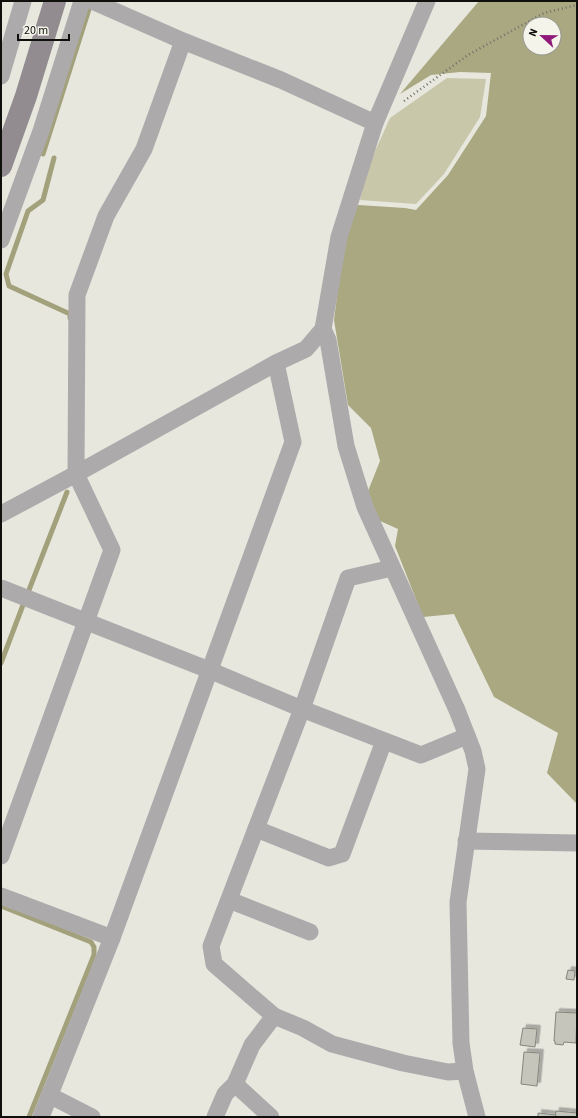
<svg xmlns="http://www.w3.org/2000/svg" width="578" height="1118" font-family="'Source Sans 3',sans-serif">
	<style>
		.green { fill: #c8c7a9 }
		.forest { fill: #a9a881; fill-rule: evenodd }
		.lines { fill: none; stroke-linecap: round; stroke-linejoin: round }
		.stream { stroke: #a3a17b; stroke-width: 5 }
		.building { fill: #c5c5bc; stroke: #85857c; filter: url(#shadow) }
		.path { stroke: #70706b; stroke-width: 2.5; stroke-dasharray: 1 3; stroke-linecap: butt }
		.street { stroke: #adaaac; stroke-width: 17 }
		.secondary { stroke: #928c90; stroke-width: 22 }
	</style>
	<defs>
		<filter id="shadow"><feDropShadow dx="3.5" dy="-3.5" stdDeviation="0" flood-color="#0004"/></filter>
	</defs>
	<rect width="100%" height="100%" fill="#e7e7de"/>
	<!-- green -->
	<path class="green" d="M447,78l39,1 -6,38 -36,57 -28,30 -56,-4 7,-31 23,-51z"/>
	<!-- forest -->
	<path class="forest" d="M479,1h98v803l-30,-31 11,-40 -64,-36 -40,-83 -31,3 -28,-71 3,-17 -20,-9 -10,-29 12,-30 -9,-33 -23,-23 -14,-85 10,-79 14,-36 47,3 11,2 32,-35 38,-59 5,-43 -31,-1 -29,3 -31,19zM530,24h24v24h-24z"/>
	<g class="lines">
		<!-- stream -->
		<g class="stream">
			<path d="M43,154l48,-151"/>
			<path d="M54,158l-11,42 -15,11 -22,63 3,12 61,28v4"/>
			<path d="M29,590l38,-98"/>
			<path d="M1,663l22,-58"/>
			<path d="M1,906l90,36 3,5v8l-65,162"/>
		</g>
	</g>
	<!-- building -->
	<g class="building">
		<path d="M568,970l7,1 -1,9 -8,-1z"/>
		<path d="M556,1012l21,1 -1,30 -12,-1 -1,3 -8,-1v-3h-1z"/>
		<path d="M523,1028l14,1 -2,18 -15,-2z"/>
		<path d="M524,1052l16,1 -3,33 -16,-2z"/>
		<path d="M556,1111l21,2v4h-22z"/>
		<path d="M538,1113l18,2 -1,2h-17z"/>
	</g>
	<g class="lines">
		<!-- path -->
		<path class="path" d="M404,101l64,-46 76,-42 33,-8"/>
		<!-- street -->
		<g class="street">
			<path d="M92,1l91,40 98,39 94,43"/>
			<path d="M1,76l22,-75"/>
			<path d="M1,240l40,-109 41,-130"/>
			<path d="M323,329l5,11 18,106 19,61 92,203 16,41 4,18 -19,133 3,141 4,28 12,46"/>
			<path d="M1,514l75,-40 200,-111 30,-14 17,-20 16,-92 36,-114 52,-122"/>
			<path d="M392,568l-44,10 -46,131 -91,237 3,18 60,52 29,12 29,16 71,19 45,9 17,-1"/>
			<path d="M1,588l208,82 93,39 119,46 46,-19"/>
			<path d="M256,829l73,29 13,-4 42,-113"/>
			<path d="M466,841l111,2"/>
			<path d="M1,856l111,-306 -36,-76 1,-179 29,-79 38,-67 39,-108"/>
			<path d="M1,896l111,42"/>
			<path d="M229,900l81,32"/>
			<path d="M235,1084l36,33"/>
			<path d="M49,1095l43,22"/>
			<path d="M41,1117l71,-179 181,-496 -17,-79"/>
			<path d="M215,1117l10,-23 10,-10 17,-39 22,-29"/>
		</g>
		<!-- secondary -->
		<path class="secondary" d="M1,166l25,-70 29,-95"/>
	</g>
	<!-- border -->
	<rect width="578" height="1118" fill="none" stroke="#0f0f0c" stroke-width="4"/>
	<!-- north arrow -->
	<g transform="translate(542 36) rotate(292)"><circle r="19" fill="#f4f4eb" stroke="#989892"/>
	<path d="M0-3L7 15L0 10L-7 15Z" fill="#8f1a79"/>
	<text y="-6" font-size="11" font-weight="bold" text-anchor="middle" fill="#0f0f0c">N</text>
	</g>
	<!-- scale -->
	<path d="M18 34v6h51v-6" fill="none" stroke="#0f0f0c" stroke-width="2"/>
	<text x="24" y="34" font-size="12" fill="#0f0f0c" stroke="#f4f4eb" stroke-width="3" paint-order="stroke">20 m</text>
</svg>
